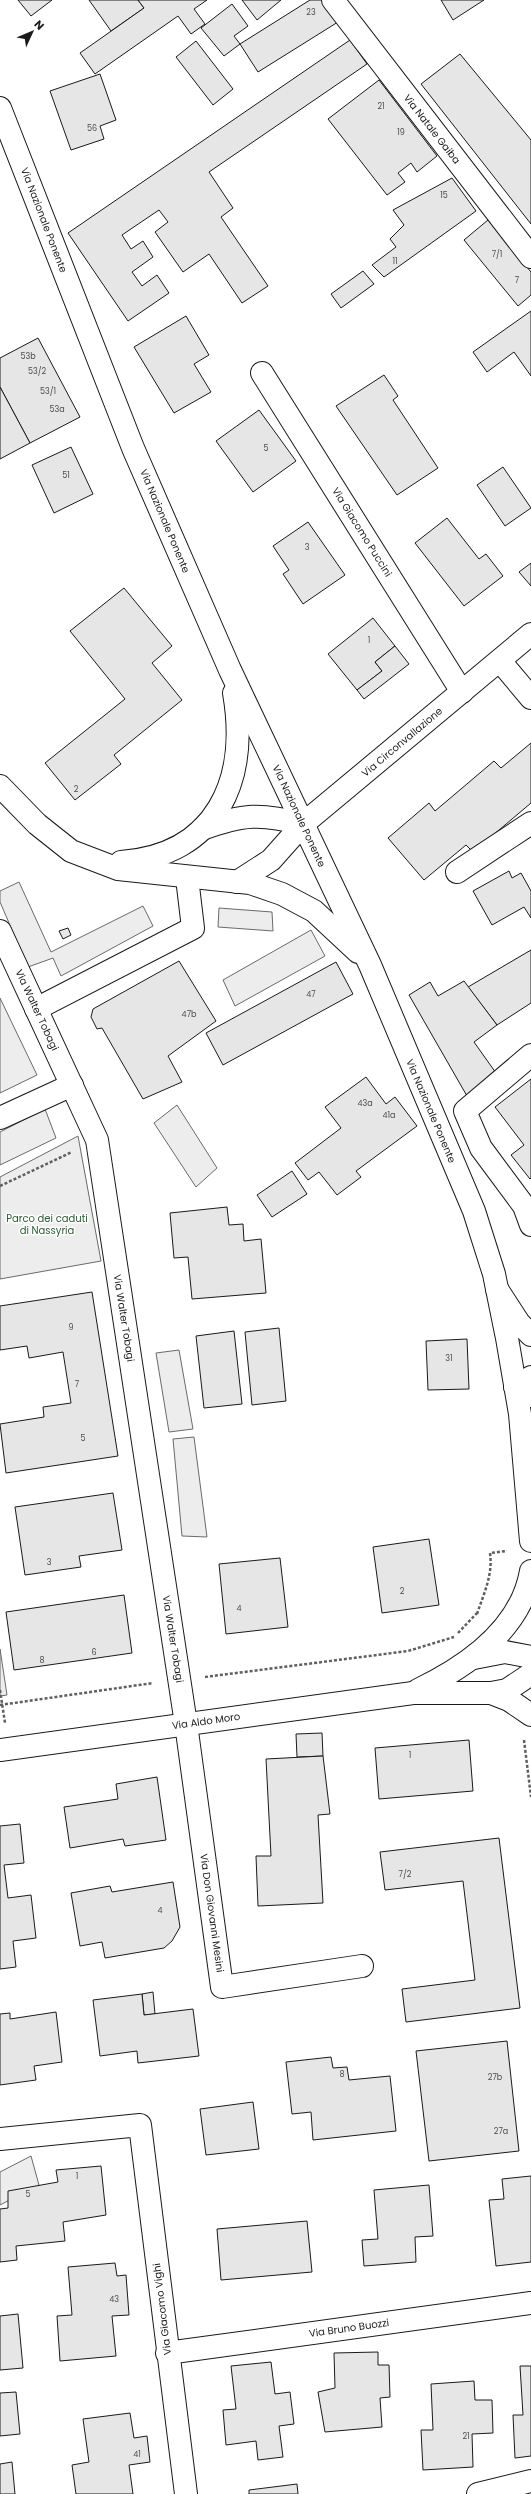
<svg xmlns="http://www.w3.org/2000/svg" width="531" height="2494" font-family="Poppins,sans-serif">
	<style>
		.built { fill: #ededed; stroke: #6a6a6a }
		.building { fill: #e6e6e6; stroke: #1a1a1a }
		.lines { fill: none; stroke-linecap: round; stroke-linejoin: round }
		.minor-casing { stroke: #1a1a1a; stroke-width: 24 }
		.major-casing { stroke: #1a1a1a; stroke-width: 24 }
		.path { stroke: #5f5f5f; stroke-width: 2.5; stroke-dasharray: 3 2; stroke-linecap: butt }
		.minor { stroke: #fff; stroke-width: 22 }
		.major { stroke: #fff; stroke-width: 22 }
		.labels { text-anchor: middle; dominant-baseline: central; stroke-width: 3; stroke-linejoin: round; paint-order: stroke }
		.number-label { font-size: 8px; fill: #4d4d4d }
		.street-label { font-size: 10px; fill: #1a1a1a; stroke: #fff }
		.park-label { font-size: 10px; fill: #2b5a34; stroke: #fff }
	</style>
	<rect width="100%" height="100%" fill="#fff"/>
	<!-- built -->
	<g class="built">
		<path d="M19,882l32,70 92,-46 10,20 -92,50 -8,-18 -25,9 -28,-65v-11z"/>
		<path d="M219,908l53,4 1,19 -55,-4z"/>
		<path d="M311,930l14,26 -90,50 -12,-26z"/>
		<path d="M0,998l37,77 -37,18z"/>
		<path d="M177,1105l40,63 -21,19 -42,-64z"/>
		<path d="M45,1109l11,29 -56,27v-33z"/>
		<path d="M78,1136l23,125 -101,18v-102z"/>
		<path d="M179,1350l14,79 -24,3 -13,-79z"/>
		<path d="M194,1437l13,100 -25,-1 -9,-97z"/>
		<path d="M0,1649l7,46 -7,1z"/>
		<path d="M31,2156l8,29 -39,20v-33z"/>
	</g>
	<!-- building -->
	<g class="building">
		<path d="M18,0h34l-21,16z"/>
		<path d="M89,0h49l6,8 -33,23z"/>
		<path d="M138,0h69l-13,9 11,15 -14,10 -13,-18 -83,58 -15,-21 64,-45z"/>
		<path d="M242,0h39l-24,20z"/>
		<path d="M310,0h15l13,22 -80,50 -18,-28z"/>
		<path d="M441,0h43l-31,20z"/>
		<path d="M232,4l16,22 -14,10 6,8 -16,12 -23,-28z"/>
		<path d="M350,40l17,24 -158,108 24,36 -12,9 47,69 -26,17 -33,-49 -26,18 -28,-40 13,-10 -9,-12 -37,25 9,14 12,-8 10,16 -21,15 10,14 15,-11 12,18 -41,28 -60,-88z"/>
		<path d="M196,41l37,48 -20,16 -37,-48z"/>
		<path d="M460,54l71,86v84l-110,-140z"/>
		<path d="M100,74l16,46 -16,6 4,13 -33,11 -21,-59z"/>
		<path d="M379,80l58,76 -20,16 -6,-9 -13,10 7,9 -18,13 -59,-76z"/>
		<path d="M452,178l24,33 -92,66 -12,-12 24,-18 -6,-8 14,-14 -11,-15z"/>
		<path d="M488,220l43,52v23l-13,11 -54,-66z"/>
		<path d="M363,271l11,13 -33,24 -10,-14z"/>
		<path d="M531,311v65l-17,-24 -27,20 -14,-20z"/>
		<path d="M186,316l23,39 -15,9 17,28 -37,21 -40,-66z"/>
		<path d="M38,338l42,79 -50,26 -30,-56v-29z"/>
		<path d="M384,375l14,21 -5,4 45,68 -41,27 -61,-89z"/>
		<path d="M0,387l30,56 -30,16z"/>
		<path d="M259,410l37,51 -43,31 -37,-51z"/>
		<path d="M71,447l22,47 -39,19 -22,-48z"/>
		<path d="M503,467l28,41 -26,18 -28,-41z"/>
		<path d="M447,518l32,41 7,-5 17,22 -39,30 -49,-63z"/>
		<path d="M308,522l37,53 -42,29 -20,-30 6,-4 -16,-24z"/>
		<path d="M531,563v23l-12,-14z"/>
		<path d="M124,588l48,58 -20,17 30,37 -68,55 7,9 -46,36 -30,-37 80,-64 -55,-68z"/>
		<path d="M373,618l22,28 -20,16 7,9 -25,19 -29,-36z"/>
		<path d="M395,646l14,18 -45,35 -7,-9 25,-19 -7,-9z"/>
		<path d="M531,743v60l-58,49 -7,-7 -42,35 -36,-42 41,-35 6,8 59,-50 7,7z"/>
		<path d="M509,871l3,7 9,-5 10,18v27l-7,-11 -32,18 -19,-34z"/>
		<path d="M68,928l3,7 -8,4 -4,-8z"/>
		<path d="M531,950v53l-34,22 -29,-38z"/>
		<path d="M179,961l37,60 -48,35 14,26 -39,17 -41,-71 -5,1 -6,-12 2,-8z"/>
		<path d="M336,962l17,32 -130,71 -17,-32z"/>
		<path d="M464,981l33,44 -23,17 22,31 -29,23 -58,-101 21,-13 8,14z"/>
		<path d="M366,1077l20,27 9,-7 22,29 -61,45 5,6 -24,18 -18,-23 -11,8 -13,-17 46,-35 -16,-21z"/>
		<path d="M531,1079v99l-1,1 -19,-24 13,-10 -29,-38z"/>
		<path d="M292,1171l15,23 -35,23 -15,-22z"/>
		<path d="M227,1207l2,18 14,-1 1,17 17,-2 5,54 -74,6 -4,-42 -14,1 -4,-45z"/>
		<path d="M92,1292l26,164 -112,17 -6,-49 44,-7 -1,-10 28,-4 -8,-51 -34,6 -2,-12 -27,4v-44z"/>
		<path d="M279,1328l7,73 -34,4 -7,-73z"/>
		<path d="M234,1331l8,73 -38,4 -8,-72z"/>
		<path d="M467,1339l2,50 -41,1 -2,-49z"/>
		<path d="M113,1493l9,57 -43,6 2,11 -56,8 -10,-68z"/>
		<path d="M429,1539l10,66 -57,8 -9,-66z"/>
		<path d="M280,1558l8,69 -62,7 -7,-70z"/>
		<path d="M124,1595l8,58 -118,17 -8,-58z"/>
		<path d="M322,1733l1,23 -26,1 -1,-23z"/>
		<path d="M469,1740l4,51 -94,8 -4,-51z"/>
		<path d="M323,1756l7,58 -12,1 5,88 -65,3 -2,-50h15l-5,-97z"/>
		<path d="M157,1777l9,63 -41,6 -2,-7 -53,9 -6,-41 54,-8 -2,-15z"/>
		<path d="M20,1824l4,39 -20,2 4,33 23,-3 5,43 -23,3 3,26 -16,2v-143z"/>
		<path d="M499,1838l21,170 -114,14 -4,-33 73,-9 -12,-99 -78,9 -5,-38z"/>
		<path d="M173,1882l7,45 -8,14 -8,7 -59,10 -3,-16 -22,4 -9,-53 39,-7 2,6z"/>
		<path d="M153,1992l2,22 -11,1 -2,-21z"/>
		<path d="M142,1994l2,21 49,-6 6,47 -61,7 -1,-12 -37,5 -7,-56z"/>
		<path d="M56,2012l6,50 -28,4 2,14 -36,5v-71l10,-1v6z"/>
		<path d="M507,2041l12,110 -90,10 -13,-110z"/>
		<path d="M331,2057l2,11 14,-1 2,13 41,-4 6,55 -83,9 -2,-28 -19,2 -6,-52z"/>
		<path d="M253,2102l6,47 -53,6 -6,-46z"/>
		<path d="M101,2166l5,49 -43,7 2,19 -49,5 1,14 -17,2v-53l8,-1v-17l50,-9 -2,-12z"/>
		<path d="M531,2176v86l-35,4 -7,-66 15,-1 -2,-20z"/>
		<path d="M429,2185l4,51 -18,1 1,25 -52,4 -2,-26 16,-1 -4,-49z"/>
		<path d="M307,2221l5,51 -91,8 -4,-51z"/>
		<path d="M115,2263l2,13 9,-1 3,40 -17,1 4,40 -56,5 -3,-45 15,-1 -4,-48z"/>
		<path d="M18,2314l5,54 -23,2v-54z"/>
		<path d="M378,2352v13h11l1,32 -10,1 2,29 -57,5 -7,-40 17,-4 -1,-35z"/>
		<path d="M271,2362l4,32 15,-2 4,32 -15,2 4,31 -25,3 -2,-19 -30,4 -3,-35 13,-1 -5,-43z"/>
		<path d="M520,2366h11v90l-16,2 -2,-43h10z"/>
		<path d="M474,2381l1,19h17l1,33 -21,1 1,33 -50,3 -2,-40h12l-2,-46z"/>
		<path d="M16,2392l4,42 -20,2v-43z"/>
		<path d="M130,2413l4,25 13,-2 3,26 -21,3 4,29h-57l-4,-29 17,-3 -6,-43z"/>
		<path d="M12,2462l3,32h-15v-30z"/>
		<path d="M297,2484l1,10h-49v-4z"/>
	</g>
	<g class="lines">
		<!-- minor casing -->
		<g class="minor-casing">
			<g id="minor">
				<path d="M333,0l198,257"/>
				<path d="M262,373l200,319"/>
				<path d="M500,661l31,37"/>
				<path d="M303,824l228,-190"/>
				<path d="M457,872l74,-49"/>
				<path d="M0,931l97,209 89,584 36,263 140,-21"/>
				<path d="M36,1009l157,-81 -6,-50"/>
				<path d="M531,1055l-66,56 16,37 43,58 7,19"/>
				<path d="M0,1118l72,-33"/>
				<path d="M497,1289l22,34 12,12"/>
				<path d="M531,1377l-16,10 16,9"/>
				<path d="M474,1658l31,-6 26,5"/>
				<path d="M418,1690c50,-24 103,-61 113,-119"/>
				<path d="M491,1693l18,7 22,15"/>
				<path d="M0,1750l413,-57h78l16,-3 24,-16"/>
				<path d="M0,2139l140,-14 46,369"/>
				<path d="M167,2353l364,-50"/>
				<path d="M478,2494l53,-13"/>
			</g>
		</g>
		<!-- major casing -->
		<g class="major-casing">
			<g id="major">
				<path d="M0,108l133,340 97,222 140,295 104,246 20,63 13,64 13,76 11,127"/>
				<path d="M0,786l37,38 34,27 47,18 132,14 32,11 32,17 44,41"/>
				<path d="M202,829c41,-15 59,-16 101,-5"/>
				<path d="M121,862c96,-7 128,-82 113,-169"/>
				<path d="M237,882l34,-22 32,-36"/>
			</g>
		</g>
		<!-- path -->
		<g class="path">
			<path d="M0,1186l72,-34"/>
			<path d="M477,1614c7,-21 16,-39 13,-61l17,-2"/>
			<path d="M458,1633l19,-20"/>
			<path d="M205,1677l203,-26 46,-14"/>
			<path d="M0,1690l5,33"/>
			<path d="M0,1705l153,-22"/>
			<path d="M524,1740l7,57"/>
		</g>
		<!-- minor -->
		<use href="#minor" class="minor"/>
		<!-- major -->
		<use href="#major" class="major"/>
	</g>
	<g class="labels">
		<!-- number labels -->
		<g class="number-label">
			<text x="311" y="12">23</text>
			<text x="381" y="106">21</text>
			<text x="92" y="128">56</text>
			<text x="401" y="132">19</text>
			<text x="444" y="195">15</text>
			<text x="497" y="254">7/1</text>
			<text x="395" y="261">11</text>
			<text x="517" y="280">7</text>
			<text x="28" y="356">53b</text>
			<text x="37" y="371">53/2</text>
			<text x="48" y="391">53/1</text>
			<text x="57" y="409">53a</text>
			<text x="266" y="448">5</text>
			<text x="66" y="475">51</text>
			<text x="307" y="547">3</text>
			<text x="369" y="640">1</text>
			<text x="76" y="789">2</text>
			<text x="311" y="994">47</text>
			<text x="189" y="1014">47b</text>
			<text x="365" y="1103">43a</text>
			<text x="389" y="1115">41a</text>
			<text x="71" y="1327">9</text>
			<text x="449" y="1358">31</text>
			<text x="77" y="1384">7</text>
			<text x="83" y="1438">5</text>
			<text x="49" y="1562">3</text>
			<text x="402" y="1591">2</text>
			<text x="239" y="1608">4</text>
			<text x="94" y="1652">6</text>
			<text x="42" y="1660">8</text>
			<text x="410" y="1755">1</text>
			<text x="405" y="1874">7/2</text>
			<text x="160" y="1910">4</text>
			<text x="342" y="2074">8</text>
			<text x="495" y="2077">27b</text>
			<text x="501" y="2131">27a</text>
			<text x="77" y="2176">1</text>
			<text x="28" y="2194">5</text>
			<text x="114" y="2299">43</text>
			<text x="466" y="2436">21</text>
			<text x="137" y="2454">41</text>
		</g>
		<!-- street labels -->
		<g class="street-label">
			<text transform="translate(432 129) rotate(52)">Via Natale Gaiba</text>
			<text transform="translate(44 220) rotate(69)">Via Nazionale Ponente</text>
			<text transform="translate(165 521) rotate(67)">Via Nazionale Ponente</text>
			<text transform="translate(362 532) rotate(58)">Via Giacomo Puccini</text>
			<text transform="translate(402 742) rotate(-40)">Via Circonvallazione</text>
			<text transform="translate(299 816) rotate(65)">Via Nazionale Ponente</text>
			<text transform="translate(37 1010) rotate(65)">Via Walter Tobagi</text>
			<text transform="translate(431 1111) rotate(67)">Via Nazionale Ponente</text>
			<text transform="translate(124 1318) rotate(81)">Via Walter Tobagi</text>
			<text transform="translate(173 1639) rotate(81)">Via Walter Tobagi</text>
			<text transform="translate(206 1721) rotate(-8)">Via Aldo Moro</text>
			<text transform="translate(212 1913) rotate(82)">Via Don Giovanni Mesini</text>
			<text transform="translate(162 2309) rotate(-97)">Via Giacomo Vighi</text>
			<text transform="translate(349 2328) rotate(-8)">Via Bruno Buozzi</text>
		</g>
		<!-- park labels -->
		<g class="park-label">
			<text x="47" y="1218">Parco dei caduti<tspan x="47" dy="12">di Nassyria</tspan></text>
		</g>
	</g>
	<!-- north arrow -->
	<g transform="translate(32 32) rotate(46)" stroke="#ffffff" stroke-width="3" paint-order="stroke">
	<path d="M0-3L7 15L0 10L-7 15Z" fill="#1a1a1a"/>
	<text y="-6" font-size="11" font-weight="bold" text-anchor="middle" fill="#1a1a1a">N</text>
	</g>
</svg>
